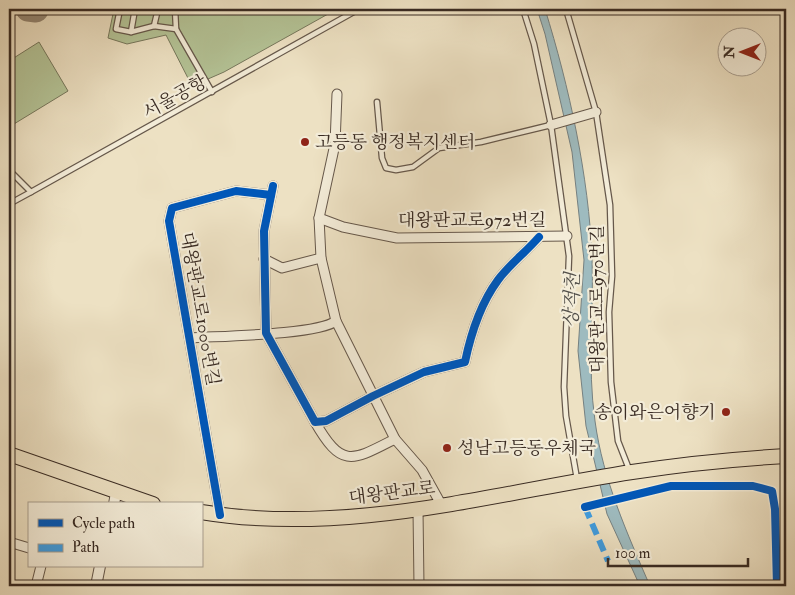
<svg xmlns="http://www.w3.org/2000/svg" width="795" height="595" font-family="'IM FELL Double Pica','Noto Serif KR',serif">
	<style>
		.green { fill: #b4c396; stroke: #76775c }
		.water { fill: #9ebbbf; stroke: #768181 }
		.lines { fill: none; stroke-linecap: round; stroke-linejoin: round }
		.taxiway { stroke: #938673; stroke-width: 25 }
		.service-casing { stroke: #66584b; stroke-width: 7 }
		.minor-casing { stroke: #66584b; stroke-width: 11 }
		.tertiary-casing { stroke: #66584b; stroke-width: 12 }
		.primary-casing { stroke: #392b23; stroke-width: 16 }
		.service { stroke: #f3ecd8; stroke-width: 4.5 }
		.minor { stroke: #f3ecd8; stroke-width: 9 }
		.tertiary { stroke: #f3ecd8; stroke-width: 10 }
		.primary { stroke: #ede1c3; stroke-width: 14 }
		.quiet { stroke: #3e9ce0; stroke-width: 6; stroke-dasharray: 12 6; stroke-linecap: butt }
		.cycleway-casing { stroke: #f3ecd8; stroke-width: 11 }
		.cycleway { stroke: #0057b8; stroke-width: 8 }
		.poi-dot { fill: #8f2418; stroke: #f3ecd8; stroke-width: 2 }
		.labels { text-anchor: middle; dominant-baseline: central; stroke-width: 4.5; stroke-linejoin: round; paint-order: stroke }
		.street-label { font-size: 18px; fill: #392b23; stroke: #f3ecd8 }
		.poi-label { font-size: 18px; fill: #392b23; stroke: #f3ecd8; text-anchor: start }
		.water-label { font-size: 19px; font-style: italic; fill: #524f4a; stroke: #f3ecd8 }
	</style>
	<rect width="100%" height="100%" fill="#ede1c3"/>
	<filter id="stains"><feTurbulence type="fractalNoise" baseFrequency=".004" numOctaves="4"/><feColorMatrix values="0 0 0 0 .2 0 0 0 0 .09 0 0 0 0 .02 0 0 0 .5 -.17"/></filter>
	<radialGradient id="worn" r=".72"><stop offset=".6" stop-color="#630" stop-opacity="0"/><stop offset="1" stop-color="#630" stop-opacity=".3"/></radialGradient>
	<!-- green -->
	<g class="green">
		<path d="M114,9h223l-113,63 -32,14 -26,-51 -39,9 -19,-6z"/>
		<path d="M39,42l29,49 -59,36v-66z"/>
	</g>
	<!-- water -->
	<path class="water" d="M537,9h8c24,77 44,168 47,249 2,56 -5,107 3,163 8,59 32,112 55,165h-10l-33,-72 -21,-88 -8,-75 6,-91 -12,-108 -27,-118z"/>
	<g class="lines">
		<!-- taxiway -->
		<path class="taxiway" d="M28,9l8,1"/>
		<!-- service casing -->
		<g class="service-casing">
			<g id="service">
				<path d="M120,9l-4,20 15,3 23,-6 22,3"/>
				<path d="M175,9l1,20 36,63"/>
				<path d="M523,9l11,35 17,81 18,131 -5,131 2,29 11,63"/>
				<path d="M566,9l30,103 14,93 2,71 -3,36 2,70 7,59 11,28"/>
				<path d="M154,26l4,-17"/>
				<path d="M131,32l4,-23"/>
				<path d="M377,102l5,56 4,10 10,2 17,-3 26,-19 42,-6 70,-17"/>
				<path d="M9,170l22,22 328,-183"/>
				<path d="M9,204l22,-12"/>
			</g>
		</g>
		<!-- minor casing -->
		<g class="minor-casing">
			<g id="minor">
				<path d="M337,94l-2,50 -16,74 2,40 15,63 59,118 27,31 20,36"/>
				<path d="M551,125l45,-13"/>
				<path d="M273,186l-9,45 2,102 49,89 11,-1 47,-25 51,-24 41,-10c6,-29 16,-59 33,-82 12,-16 28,-28 41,-43"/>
				<path d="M319,218l24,9 54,11 170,-2"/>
				<path d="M264,259l18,9 39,-10"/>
				<path d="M190,338c29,-2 127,-3 146,-17"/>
				<path d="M315,422c27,47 37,39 80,17"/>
				<path d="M418,510l1,76"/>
				<path d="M220,515l-51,-294 3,-13 64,-17 35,4"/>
				<path d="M9,542l20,6"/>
				<path d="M36,586l5,-20"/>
			</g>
		</g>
		<!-- tertiary casing -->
		<g class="tertiary-casing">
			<g id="tertiary">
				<path d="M114,504l2,-11"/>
				<path d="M96,586l4,-20"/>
			</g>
		</g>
		<!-- primary casing -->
		<g class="primary-casing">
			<g id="primary">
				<path d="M9,454l144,50"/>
				<path d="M201,512c145,24 289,-18 431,-40 52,-8 102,-13 154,-16"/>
			</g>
		</g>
		<!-- service -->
		<use href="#service" class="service"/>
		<!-- minor -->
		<use href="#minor" class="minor"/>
		<!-- tertiary -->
		<use href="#tertiary" class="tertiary"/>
		<!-- primary -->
		<use href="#primary" class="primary"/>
		<!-- quiet -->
		<path class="quiet" d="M585,507l23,54"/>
		<!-- cycleway casing -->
		<g class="cycleway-casing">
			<g id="cycleway">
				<path d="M273,186l-9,45 2,102 49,89 11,-1 47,-25 51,-24 41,-10c6,-29 16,-59 33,-82 12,-16 28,-28 41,-43"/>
				<path d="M585,507l86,-21h82l19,5 3,18 2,77"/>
				<path d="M220,515l-51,-294 3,-13 64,-17 35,4"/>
			</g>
		</g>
		<!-- cycleway -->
		<use href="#cycleway" class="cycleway"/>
	</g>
	<!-- markers -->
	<g class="poi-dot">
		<circle cx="305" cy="142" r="5"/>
		<circle cx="726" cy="412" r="5"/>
		<circle cx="447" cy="448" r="5"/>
	</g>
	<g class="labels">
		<!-- street labels -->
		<g class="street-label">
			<text transform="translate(175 97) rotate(-29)">서울공항</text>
			<text x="472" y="220">대왕판교로972번길</text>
			<text transform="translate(597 299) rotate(-90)">대왕판교로970번길</text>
			<text transform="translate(200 309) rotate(80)">대왕판교로1000번길</text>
			<text transform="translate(392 493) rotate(-7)">대왕판교로</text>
		</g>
		<!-- poi labels -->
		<g class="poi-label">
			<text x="315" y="142">고등동 행정복지센터</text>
			<text x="716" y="412" text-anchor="end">송이와은어향기</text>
			<text x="457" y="448">성남고등동우체국</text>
		</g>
		<!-- water labels -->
		<g class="water-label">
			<text transform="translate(572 300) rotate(-88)">상적천</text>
		</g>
	</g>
	<!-- margin -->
	<rect width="795" height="595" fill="none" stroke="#ede1c3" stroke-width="30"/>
	<rect x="10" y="10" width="775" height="575" fill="none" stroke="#392b23" stroke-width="2.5"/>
	<rect x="15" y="15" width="765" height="565" fill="none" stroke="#392b23"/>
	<!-- legend -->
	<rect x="28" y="502" width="175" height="65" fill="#f3ecd8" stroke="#a99f90"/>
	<rect x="38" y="519" width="25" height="8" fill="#0057b8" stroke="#a99f90"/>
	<text x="72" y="528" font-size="15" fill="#392b23">Cycle path</text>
	<rect x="38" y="544" width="25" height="8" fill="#3e9ce0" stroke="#a99f90"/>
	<text x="72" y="552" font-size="15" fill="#392b23">Path</text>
	<!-- north arrow -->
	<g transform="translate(742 52) rotate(270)"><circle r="24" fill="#f3ecd8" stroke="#a99f90"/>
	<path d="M0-4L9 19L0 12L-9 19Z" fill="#8f2418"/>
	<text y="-8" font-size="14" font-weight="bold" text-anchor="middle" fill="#392b23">N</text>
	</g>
	<!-- scale -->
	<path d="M608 558v8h140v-8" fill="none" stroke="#392b23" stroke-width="2.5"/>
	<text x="615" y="558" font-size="15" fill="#392b23" stroke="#f3ecd8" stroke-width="4" paint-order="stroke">100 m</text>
	<rect width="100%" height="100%" filter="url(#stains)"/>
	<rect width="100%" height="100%" fill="url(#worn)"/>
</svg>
